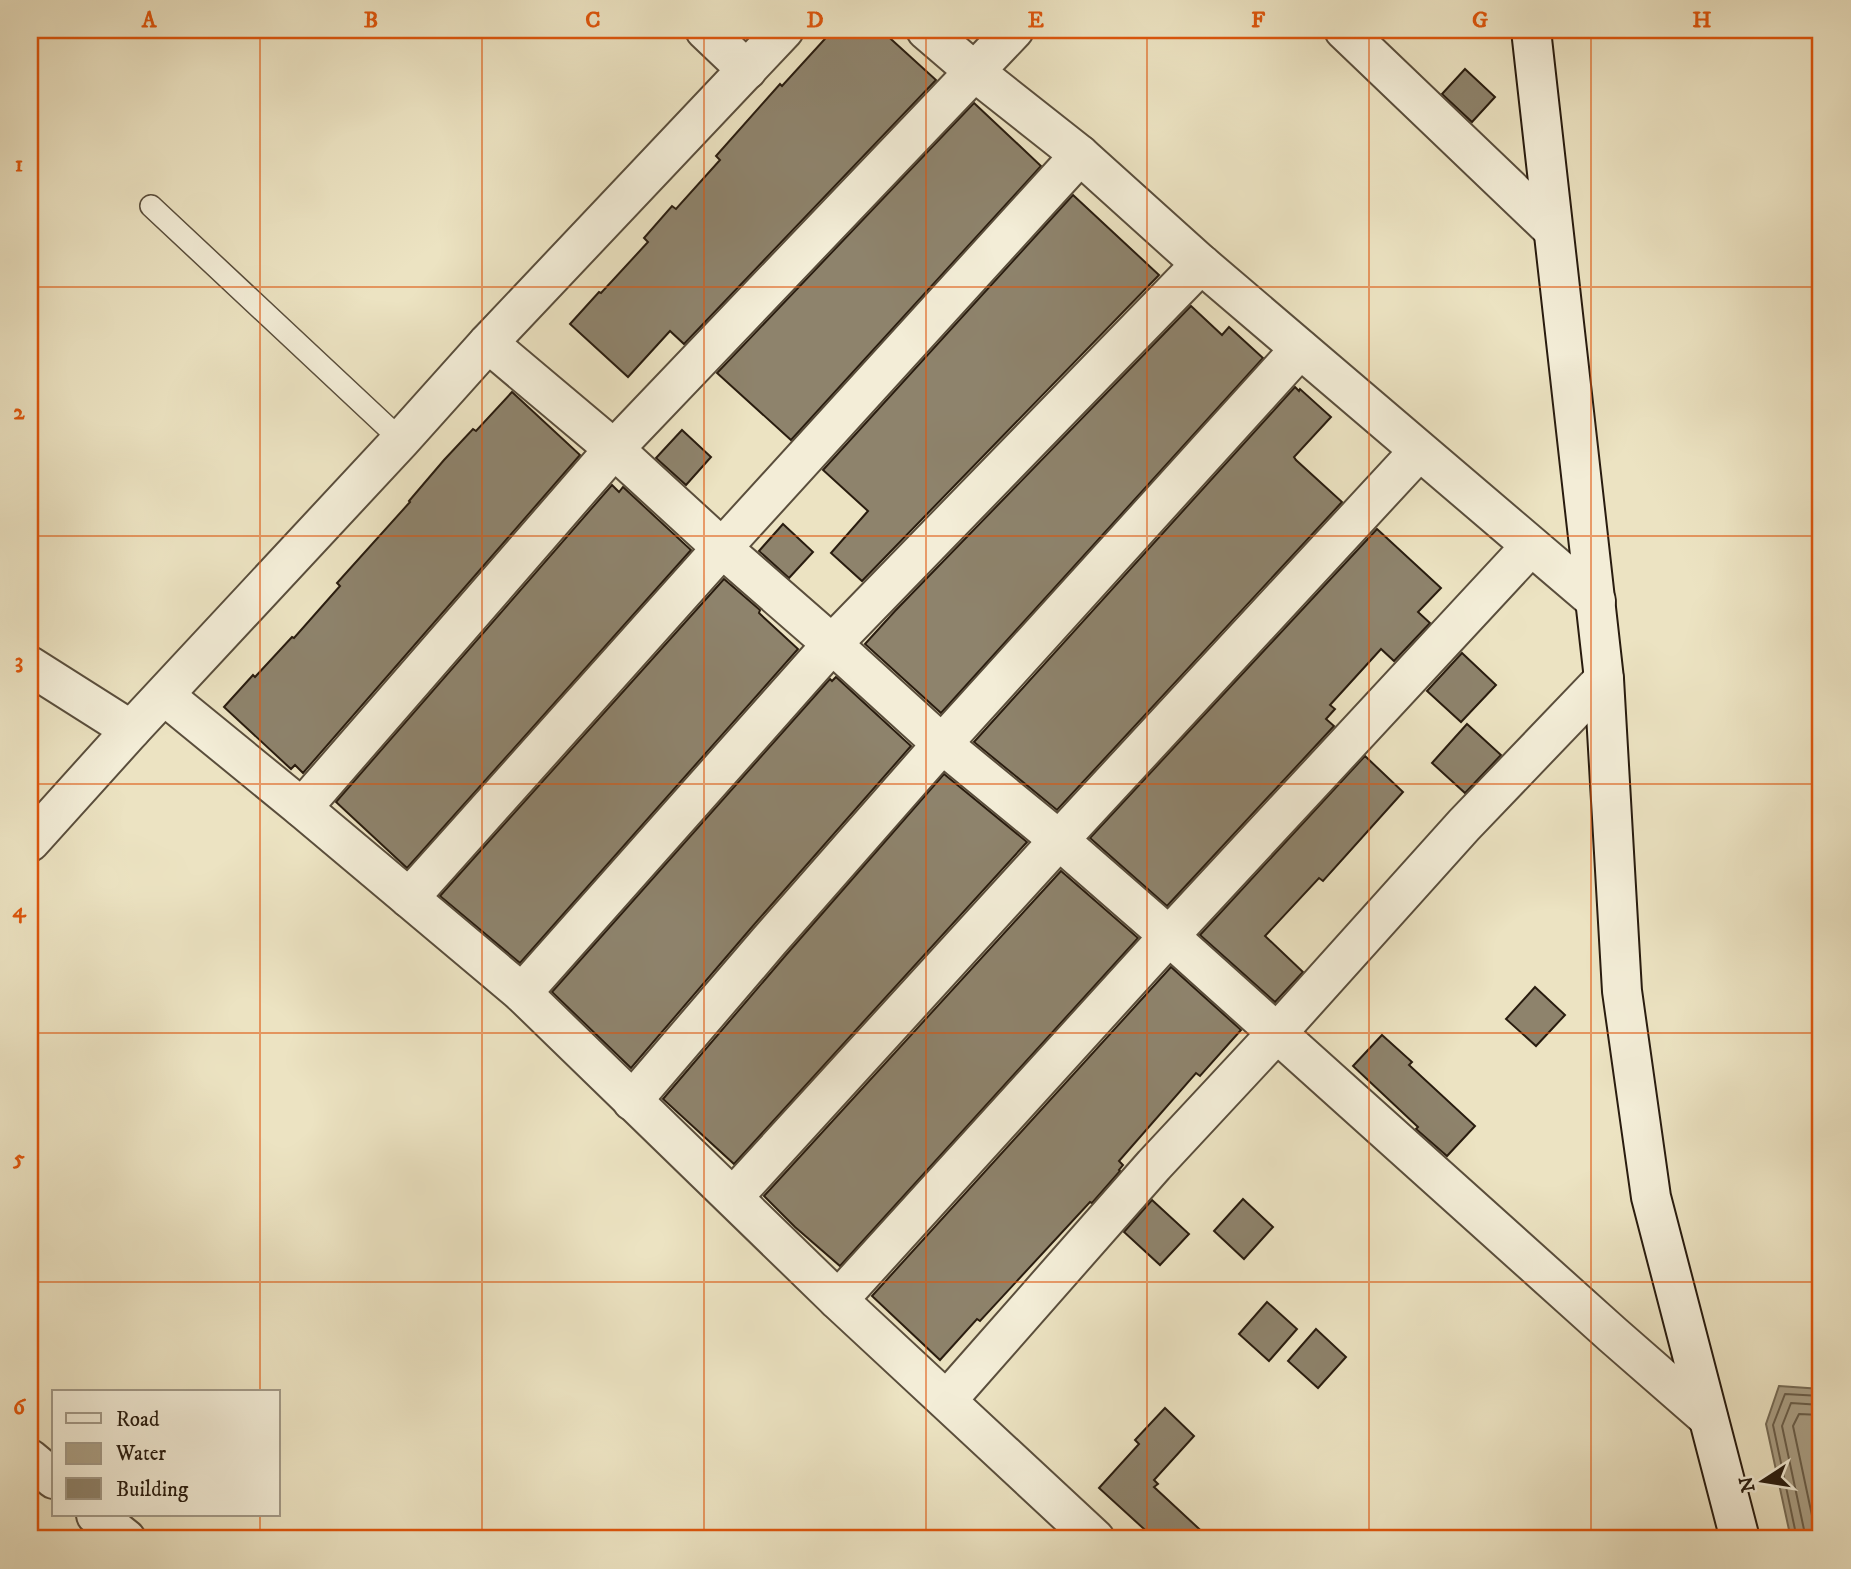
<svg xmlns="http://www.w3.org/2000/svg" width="1851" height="1569" font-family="'IM FELL DW Pica',serif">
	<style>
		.water { fill: #aa9f85; stroke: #766b56; stroke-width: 2 }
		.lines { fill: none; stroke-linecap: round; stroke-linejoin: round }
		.shore { stroke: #6a5e4a; stroke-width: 2 }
		.building { fill: #8e836c; stroke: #291c0f; stroke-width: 2 }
		.service-casing { stroke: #5a4e3c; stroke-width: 24 }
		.minor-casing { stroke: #5a4e3c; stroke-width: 42 }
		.secondary-casing { stroke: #291c0f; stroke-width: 42 }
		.service { stroke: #f3edd7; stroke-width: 21 }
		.minor { stroke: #f3edd7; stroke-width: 38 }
		.secondary { stroke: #f3edd7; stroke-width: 38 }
		.grid { fill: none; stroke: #de560c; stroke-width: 2; stroke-opacity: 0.55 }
		.neatline { fill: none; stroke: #de560c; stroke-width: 2.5 }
		.grid-label { font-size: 23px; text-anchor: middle; font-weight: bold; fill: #de560c }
	</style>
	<rect width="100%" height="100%" fill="#ece3c2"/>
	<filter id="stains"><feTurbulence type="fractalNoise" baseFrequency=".00286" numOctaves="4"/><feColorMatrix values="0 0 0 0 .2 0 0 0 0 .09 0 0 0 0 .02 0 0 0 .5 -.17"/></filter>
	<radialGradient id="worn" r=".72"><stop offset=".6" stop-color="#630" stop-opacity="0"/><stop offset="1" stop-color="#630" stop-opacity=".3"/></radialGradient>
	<!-- water -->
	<path class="water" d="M1779,1386l42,3v150h-30l-25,-115z"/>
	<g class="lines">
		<!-- shore -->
		<g class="shore">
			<path d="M1797,1539l-24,-114 12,-31 36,2"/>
			<path d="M1806,1539l-24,-113 9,-23 30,2"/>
			<path d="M1817,1539l-24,-113 6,-12 22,1"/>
		</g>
	</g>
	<!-- building -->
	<g class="building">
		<path d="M833,30h48l55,50 -252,264 -14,-13 -42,46 -58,-53 29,-32 2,1 47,-51 -4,-4 28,-32 4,3 44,-49 -4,-4 64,-72 2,2z"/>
		<path d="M1465,69l30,28 -23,25 -30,-28z"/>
		<path d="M974,103l67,63 -250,274 -74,-67z"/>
		<path d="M1073,195l86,80 -297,306 -31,-28 37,-42 -45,-41z"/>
		<path d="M1191,306l31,29 7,-8 34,31 -322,355 -76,-69 30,-33z"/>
		<path d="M1295,387l4,4 1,-2 31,28 -37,40 2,3 46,42 -285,308 -83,-68z"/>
		<path d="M512,392l68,63 -277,318 -8,-8 -4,4 -67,-62 29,-32 2,2 37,-40 2,1 46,-52 -3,-3 73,-81 -1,-1 35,-41 29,-31 3,2z"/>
		<path d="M682,430l29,27 -25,28 -30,-27z"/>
		<path d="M612,485l7,7 4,-5 68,63 -284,318 -71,-66z"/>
		<path d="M783,524l30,28 -24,26 -30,-27z"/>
		<path d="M1377,529l64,59 -23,24 12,11 -36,38 -13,-12 -51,56 5,4 -9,10 8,7 -167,180 -77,-68z"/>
		<path d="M724,579l36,31 -1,3 39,36 -278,314 -80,-67z"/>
		<path d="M1462,653l34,32 -35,37 -34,-31z"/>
		<path d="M836,677l75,69 -159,181 -121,141 -79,-76 278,-313 2,2z"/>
		<path d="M1467,724l34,31 -36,38 -33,-30z"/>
		<path d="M1365,756l38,36 -80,89 -4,-3 -54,58 38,36 -28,30 -75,-67z"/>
		<path d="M944,774l83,68 -293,322 -71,-65 123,-144z"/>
		<path d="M1061,871l77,67 -298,328 -45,-39 -31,-31z"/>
		<path d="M1171,967l70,63 -41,46 -4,-3 -77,88 4,4 -4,5 1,1 -28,32 -2,-1 -110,119 -3,-2 -37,41 -68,-64z"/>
		<path d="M1535,987l30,28 -29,31 -30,-27z"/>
		<path d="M1382,1035l30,27 -3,3 66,61 -28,30 -31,-27 2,-2 -65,-61z"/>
		<path d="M1243,1199l30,28 -29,32 -30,-28z"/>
		<path d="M1152,1200l37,34 -29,31 -36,-33z"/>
		<path d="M1267,1302l30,27 -28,32 -30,-27z"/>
		<path d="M1316,1329l30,28 -28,31 -30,-27z"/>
		<path d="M1165,1408l29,28 -40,44 4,4 -4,3 56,52h-55l-56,-51 40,-44 -4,-4z"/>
	</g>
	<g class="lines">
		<!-- service casing -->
		<g class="service-casing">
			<path id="service" d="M151,206l250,234"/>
		</g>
		<!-- minor casing -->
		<g class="minor-casing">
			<g id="minor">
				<path d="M705,30l42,40"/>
				<path d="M926,30l49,42 105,83 121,109 395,337"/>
				<path d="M1344,30l209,200"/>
				<path d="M488,343l126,106 108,99 110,96 110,100 117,96 110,96 444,399 95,83"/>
				<path d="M30,666l101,64"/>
				<path d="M165,696l137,112 220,185 316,307 257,239"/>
				<path d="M302,808l312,-359 400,-419"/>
				<path d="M30,842l101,-112 270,-290 87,-97 296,-313"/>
				<path d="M409,898l313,-350 358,-393"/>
				<path d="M522,993l310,-349 369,-380"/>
				<path d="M632,1101l137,-160 173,-197 358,-395"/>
				<path d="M733,1197l326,-357 360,-389"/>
				<path d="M838,1300l331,-364 361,-389"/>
				<path d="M947,1400l207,-235 122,-131 188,-209 140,-146"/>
				<path d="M30,1459l24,20"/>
				<path d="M96,1515l30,24"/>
			</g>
		</g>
		<!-- secondary casing -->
		<g class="secondary-casing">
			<path id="secondary" d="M1531,30l73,649 18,312 29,206 89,342"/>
		</g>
		<!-- service -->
		<use href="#service" class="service"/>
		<!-- minor -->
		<use href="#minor" class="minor"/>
		<!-- secondary -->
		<use href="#secondary" class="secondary"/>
	</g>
	<!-- grid -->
	<path class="grid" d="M260,30v1362M482,30v1509M704,30v1509M926,30v1509M1147,30v1509M1369,30v1509M1591,30v1509M30,287h1791M30,536h1791M30,784h1791M30,1033h1791M30,1282h1791M260,1515v24"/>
	<!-- margin -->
	<rect width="1851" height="1569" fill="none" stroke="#ece3c2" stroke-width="77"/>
	<!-- legend -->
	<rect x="52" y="1390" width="228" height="126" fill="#f3edd7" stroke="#a29987" stroke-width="2"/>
	<rect x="66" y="1413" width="35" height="10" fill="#f3edd7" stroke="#a29987" stroke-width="2"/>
	<text x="116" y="1426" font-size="21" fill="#291c0f">Road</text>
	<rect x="66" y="1443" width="35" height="21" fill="#aa9f85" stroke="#a29987" stroke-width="2"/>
	<text x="116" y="1460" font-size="21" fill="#291c0f">Water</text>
	<rect x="66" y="1478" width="35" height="21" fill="#8e836c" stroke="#a29987" stroke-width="2"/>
	<text x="116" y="1496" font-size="21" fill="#291c0f">Building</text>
	<!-- north arrow -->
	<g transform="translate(1763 1481) rotate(258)" stroke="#f3edd7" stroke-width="5" paint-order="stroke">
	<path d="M0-5L12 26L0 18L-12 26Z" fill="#291c0f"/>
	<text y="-10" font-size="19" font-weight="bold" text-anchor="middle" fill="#291c0f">N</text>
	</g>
	<rect x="38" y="38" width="1774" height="1492" class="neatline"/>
	<g class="grid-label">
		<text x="149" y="27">A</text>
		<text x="371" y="27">B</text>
		<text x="593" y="27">C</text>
		<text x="815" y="27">D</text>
		<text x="1036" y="27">E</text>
		<text x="1258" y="27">F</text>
		<text x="1480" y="27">G</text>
		<text x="1702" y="27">H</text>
		<text x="19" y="171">1</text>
		<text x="19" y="419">2</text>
		<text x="19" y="668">3</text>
		<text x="19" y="917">4</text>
		<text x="19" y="1165">5</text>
		<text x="19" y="1414">6</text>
	</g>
	<rect width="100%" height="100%" filter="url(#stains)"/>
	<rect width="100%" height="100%" fill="url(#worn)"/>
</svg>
